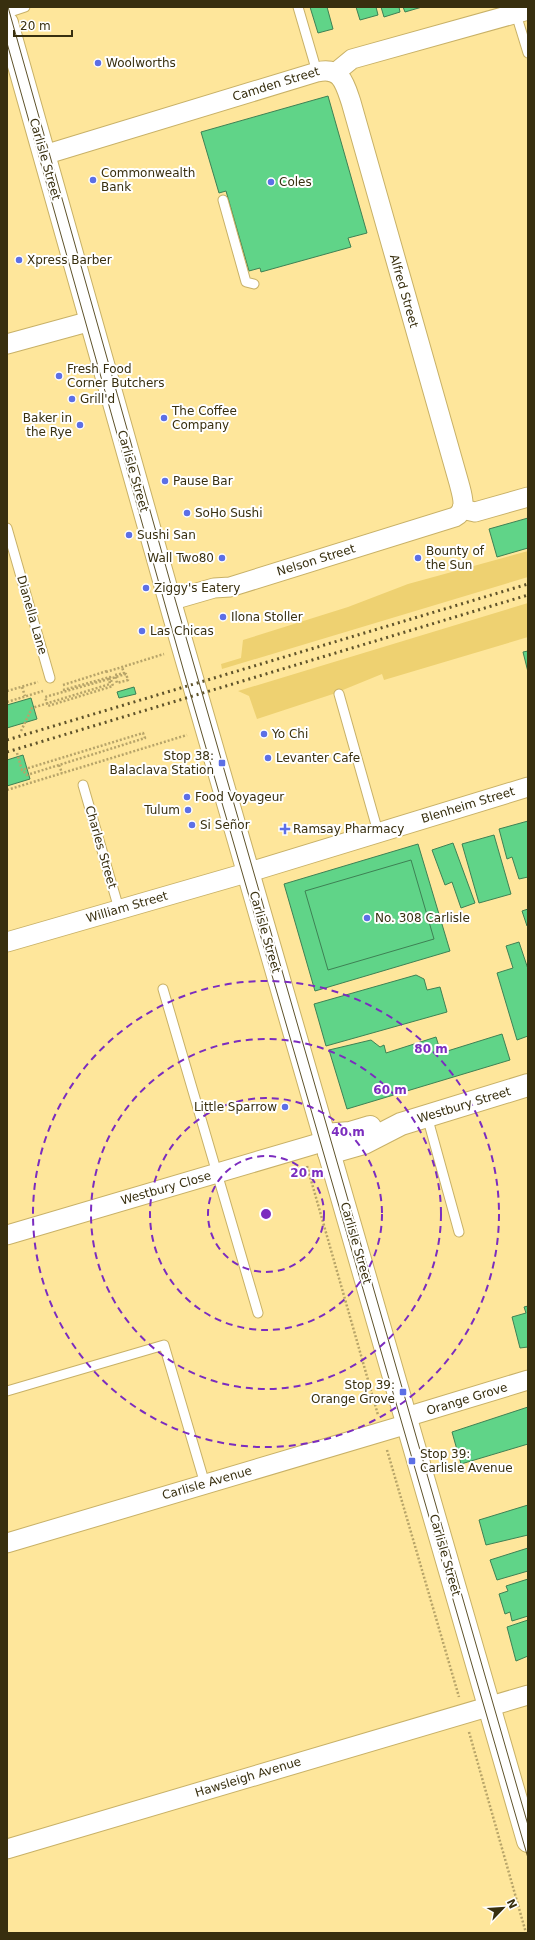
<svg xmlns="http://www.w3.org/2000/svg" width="535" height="1940" font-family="'DejaVu Sans',sans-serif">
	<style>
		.green { fill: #eed171 }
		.building { fill: #60d488; stroke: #3e8154 }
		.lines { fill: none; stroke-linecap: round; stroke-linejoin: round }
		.service-casing { stroke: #c8b167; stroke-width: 11 }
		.minor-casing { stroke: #c8b167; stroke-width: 21 }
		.tertiary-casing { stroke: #c8b167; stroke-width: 24 }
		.secondary-casing { stroke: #c8b167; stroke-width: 24 }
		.path { stroke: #b7a469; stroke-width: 2.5; stroke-dasharray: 2 2; stroke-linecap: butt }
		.service { stroke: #fff; stroke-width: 9 }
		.minor { stroke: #fff; stroke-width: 19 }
		.tertiary { stroke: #fff; stroke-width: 22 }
		.secondary { stroke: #fff; stroke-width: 22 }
		.tram { stroke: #5e522a; stroke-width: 1 }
		.rail { stroke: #5e522a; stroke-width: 3; stroke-dasharray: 2 4; stroke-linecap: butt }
		.path-bridge { stroke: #b7a469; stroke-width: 2.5; stroke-dasharray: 2 2; stroke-linecap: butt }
		.ring { fill: none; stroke: #7b2cbf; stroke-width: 2; stroke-dasharray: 7 5 }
		.poi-dot { fill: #5c6fe6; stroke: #fff; stroke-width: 1.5 }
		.labels { text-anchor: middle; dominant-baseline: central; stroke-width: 4; stroke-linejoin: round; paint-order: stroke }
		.poi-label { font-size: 12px; fill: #382f0f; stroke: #fff; text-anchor: start }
		.street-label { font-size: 12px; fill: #382f0f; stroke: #fff }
		.centre { fill: #7b2cbf; stroke: #fff; stroke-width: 2 }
		.ring-label { font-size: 12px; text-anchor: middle; font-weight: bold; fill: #7b2cbf; stroke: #fff; stroke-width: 4; stroke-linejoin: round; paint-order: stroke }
	</style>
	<rect width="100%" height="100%" fill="#fee69b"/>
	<!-- green -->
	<g class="green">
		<path d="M528,551v26l-306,92 -1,-5 20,-6 2,-18 105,-33 60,-23z"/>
		<path d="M528,603v34l-144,43 -2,-6 -49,20 -76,25 -8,-23 -11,-5z"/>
	</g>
	<!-- building -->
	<g class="building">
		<path d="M310,7h17l6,22 -15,4z"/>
		<path d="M356,7h20l2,8 -18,5z"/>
		<path d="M381,7h18l1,5 -16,5z"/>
		<path d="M403,7h19l-17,5z"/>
		<path d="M328,96l39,137 -19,5 3,9 -90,25 -1,-4 -11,3 -23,-80 -7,2 -18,-61z"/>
		<path d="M528,518v30l-31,9 -8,-28z"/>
		<path d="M528,651v21l-5,-20z"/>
		<path d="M134,687l2,7 -17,4 -2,-6z"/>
		<path d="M31,698l6,21 -30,9v-23z"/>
		<path d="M23,755l7,24 -23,7v-26z"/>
		<path d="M528,821v56l-9,2 -7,-22 -5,2 -8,-30z"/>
		<path d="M494,835l17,59 -32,9 -17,-59z"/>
		<path d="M453,843l22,60 -14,5 -9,-26 -7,3 -13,-35z"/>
		<path d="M418,844l32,107 -135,40 -31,-107z"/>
		<path d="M411,860l23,79 -106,31 -23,-79z"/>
		<path d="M528,909v17h-1l-5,-15z"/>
		<path d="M519,942l9,27v67l-11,4 -20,-67 16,-5 -7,-22z"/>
		<path d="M416,975l8,4 3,11 13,-3 7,25 -121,34 -12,-42z"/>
		<path d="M502,1034l8,26 -163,49 -18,-59 42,-10 9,7 4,-2 2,8 50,-16 5,16z"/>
		<path d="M528,1306v41l-8,1 -8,-31 14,-4 -2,-6z"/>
		<path d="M528,1407v37l-67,20 -9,-32z"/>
		<path d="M528,1505v30l-42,10 -7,-25z"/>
		<path d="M528,1548v23l-31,9 -7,-20z"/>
		<path d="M528,1579v37l-16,5 -2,-9 -5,2 -6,-20 9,-3 -2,-5z"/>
		<path d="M528,1620v36l-12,5 -9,-34z"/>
	</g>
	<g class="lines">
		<!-- service casing -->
		<g class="service-casing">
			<g id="service">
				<path d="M298,7l19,65"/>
				<path d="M7,13l18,-6"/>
				<path d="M516,14l12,39"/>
				<path d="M223,200l23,82 8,2"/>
				<path d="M7,528l43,150"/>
				<path d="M339,694l39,138"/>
				<path d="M83,785l36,124"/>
				<path d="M163,989l95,324"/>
				<path d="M427,1116l32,116"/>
				<path d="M7,1391l157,-46 41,139"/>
			</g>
		</g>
		<!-- minor casing -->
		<g class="minor-casing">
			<g id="minor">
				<path d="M335,73l17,-14 176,-49"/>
				<path d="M44,155l273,-83c24,-6 28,12 34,30l108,381c3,12 9,27 -4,34l-225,70 -16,1 -45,13"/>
				<path d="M7,344l84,-23"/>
				<path d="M462,509l13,3 53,-15"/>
				<path d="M7,942l246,-71 275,-84"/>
				<path d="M7,1235l319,-94"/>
				<path d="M406,1417l122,-37"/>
				<path d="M7,1543l401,-119"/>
				<path d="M7,1849l521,-154"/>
			</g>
		</g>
		<!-- tertiary casing -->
		<g class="tertiary-casing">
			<g id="tertiary">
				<path d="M324,1135l26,-2 20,-6"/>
				<path d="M329,1153l35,-10 37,-19 127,-39"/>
			</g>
		</g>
		<!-- secondary casing -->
		<g class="secondary-casing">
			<path id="secondary" d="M7,23l167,593 354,1225"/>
		</g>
		<!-- path -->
		<g class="path">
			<path d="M106,672l58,-18"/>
			<path d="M63,685l44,-14"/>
			<path d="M22,687l3,9"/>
			<path d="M7,691l31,-9"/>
			<path d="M7,702l36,-11"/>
			<path d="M21,731l11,-23 78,-24 -1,-5 17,-5 2,6 -11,3 -2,-8 9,-2 -2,-6"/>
			<path d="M17,753l5,17 121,-37 2,5 -118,37 -5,-5"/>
			<path d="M59,765l3,8"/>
			<path d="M7,790l180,-55"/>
			<path d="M307,1166l71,249"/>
			<path d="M387,1450l72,247"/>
			<path d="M469,1732l57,201"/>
		</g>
		<!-- service -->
		<use href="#service" class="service"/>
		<!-- minor -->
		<use href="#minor" class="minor"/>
		<!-- tertiary -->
		<use href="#tertiary" class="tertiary"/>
		<!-- secondary -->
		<use href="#secondary" class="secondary"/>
		<!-- tram -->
		<g class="tram">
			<path d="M8,7l167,592 353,1226"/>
			<path d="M7,43l177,629 344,1186"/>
		</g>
		<!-- rail -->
		<g class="rail">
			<path d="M7,740l521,-156"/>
			<path d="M7,752l521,-157"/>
		</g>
		<!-- path-bridge -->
		<path class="path-bridge" d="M63,690l47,-13 3,9 -65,20 -3,-9 64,-18"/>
	</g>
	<!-- distance rings -->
	<g class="ring">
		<circle cx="266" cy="1214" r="58"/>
		<circle cx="266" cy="1214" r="116"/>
		<circle cx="266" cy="1214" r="175"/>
		<circle cx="266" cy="1214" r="233"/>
	</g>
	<!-- markers -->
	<g class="poi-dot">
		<circle cx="98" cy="63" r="4"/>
		<circle cx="93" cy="180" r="4"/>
		<circle cx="271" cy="182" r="4"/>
		<circle cx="19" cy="260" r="4"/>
		<circle cx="59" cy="376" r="4"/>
		<circle cx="72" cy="399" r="4"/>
		<circle cx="164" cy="418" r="4"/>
		<circle cx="80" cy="425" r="4"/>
		<circle cx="165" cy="481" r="4"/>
		<circle cx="187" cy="513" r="4"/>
		<circle cx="129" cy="535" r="4"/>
		<circle cx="222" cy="558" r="4"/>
		<circle cx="418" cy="558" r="4"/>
		<circle cx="146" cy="588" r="4"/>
		<circle cx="223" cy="617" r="4"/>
		<circle cx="142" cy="631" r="4"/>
		<circle cx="264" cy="734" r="4"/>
		<circle cx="268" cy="758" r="4"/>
		<rect x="218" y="759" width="8" height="8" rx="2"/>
		<circle cx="187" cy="797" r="4"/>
		<circle cx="188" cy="810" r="4"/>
		<circle cx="192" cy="825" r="4"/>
		<path d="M283 823h4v4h4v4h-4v4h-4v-4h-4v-4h4z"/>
		<circle cx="367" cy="918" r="4"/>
		<circle cx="285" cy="1107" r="4"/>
		<rect x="399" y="1388" width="8" height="8" rx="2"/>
		<rect x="408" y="1457" width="8" height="8" rx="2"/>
	</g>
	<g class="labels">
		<!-- poi labels -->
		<g class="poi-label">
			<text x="106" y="63">Woolworths</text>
			<text x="101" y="173">Commonwealth<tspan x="101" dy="14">Bank</tspan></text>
			<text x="279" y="182">Coles</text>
			<text x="27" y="260">Xpress Barber</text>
			<text x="67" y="369">Fresh Food<tspan x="67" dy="14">Corner Butchers</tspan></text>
			<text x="80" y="399">Grill'd</text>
			<text x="172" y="411">The Coffee<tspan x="172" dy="14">Company</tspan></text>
			<text x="72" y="418" text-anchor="end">Baker in<tspan x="72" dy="14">the Rye</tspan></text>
			<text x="173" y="481">Pause Bar</text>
			<text x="195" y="513">SoHo Sushi</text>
			<text x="137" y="535">Sushi San</text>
			<text x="426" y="551">Bounty of<tspan x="426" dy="14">the Sun</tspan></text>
			<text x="214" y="558" text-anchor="end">Wall Two80</text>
			<text x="154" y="588">Ziggy's Eatery</text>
			<text x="231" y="617">Ilona Stoller</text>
			<text x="150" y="631">Las Chicas</text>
			<text x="272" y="734">Yo Chi</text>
			<text x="214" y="756" text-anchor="end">Stop 38:<tspan x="214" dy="14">Balaclava Station</tspan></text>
			<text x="276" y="758">Levanter Cafe</text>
			<text x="195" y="797">Food Voyageur</text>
			<text x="180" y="810" text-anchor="end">Tulum</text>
			<text x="200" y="825">Si Señor</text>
			<text x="293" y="829">Ramsay Pharmacy</text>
			<text x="375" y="918">No. 308 Carlisle</text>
			<text x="277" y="1107" text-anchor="end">Little Sparrow</text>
			<text x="395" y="1385" text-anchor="end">Stop 39:<tspan x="395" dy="14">Orange Grove</tspan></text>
			<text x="420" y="1454">Stop 39:<tspan x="420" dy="14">Carlisle Avenue</tspan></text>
		</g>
		<!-- street labels -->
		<g class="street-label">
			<text transform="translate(276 84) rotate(-17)">Camden Street</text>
			<text transform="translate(45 159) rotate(74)">Carlisle Street</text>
			<text transform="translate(404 291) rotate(74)">Alfred Street</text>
			<text transform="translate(133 471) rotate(74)">Carlisle Street</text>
			<text transform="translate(316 560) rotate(-17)">Nelson Street</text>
			<text transform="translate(32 615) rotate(74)">Dianella Lane</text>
			<text transform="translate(468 805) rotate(-17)">Blenheim Street</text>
			<text transform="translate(101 847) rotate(74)">Charles Street</text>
			<text transform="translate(127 907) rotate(-16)">William Street</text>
			<text transform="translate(265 932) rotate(74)">Carlisle Street</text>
			<text transform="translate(464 1105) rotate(-17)">Westbury Street</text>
			<text transform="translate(166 1188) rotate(-16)">Westbury Close</text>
			<text transform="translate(356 1243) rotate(74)">Carlisle Street</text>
			<text transform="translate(467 1399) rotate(-17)">Orange Grove</text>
			<text transform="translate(207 1483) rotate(-16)">Carlisle Avenue</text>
			<text transform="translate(445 1555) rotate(74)">Carlisle Street</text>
			<text transform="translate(248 1777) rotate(-17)">Hawsleigh Avenue</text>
		</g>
	</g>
	<circle cx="266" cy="1214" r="6" class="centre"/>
	<g class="ring-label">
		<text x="431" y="1053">80 m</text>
		<text x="390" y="1094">60 m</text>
		<text x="348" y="1136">40 m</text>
		<text x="307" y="1177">20 m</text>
	</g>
	<!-- border -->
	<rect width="535" height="1940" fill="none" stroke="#382f0f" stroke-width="16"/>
	<!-- north arrow -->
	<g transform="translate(503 1908) rotate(65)" stroke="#ffffff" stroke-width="3" paint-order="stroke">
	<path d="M0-3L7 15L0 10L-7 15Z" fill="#382f0f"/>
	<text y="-6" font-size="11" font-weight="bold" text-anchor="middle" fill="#382f0f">N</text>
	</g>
	<!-- scale -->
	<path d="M14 30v6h58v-6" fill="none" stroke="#382f0f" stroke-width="2"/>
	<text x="20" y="30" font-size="12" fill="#382f0f" stroke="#ffffff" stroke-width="3" paint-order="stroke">20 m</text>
</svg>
